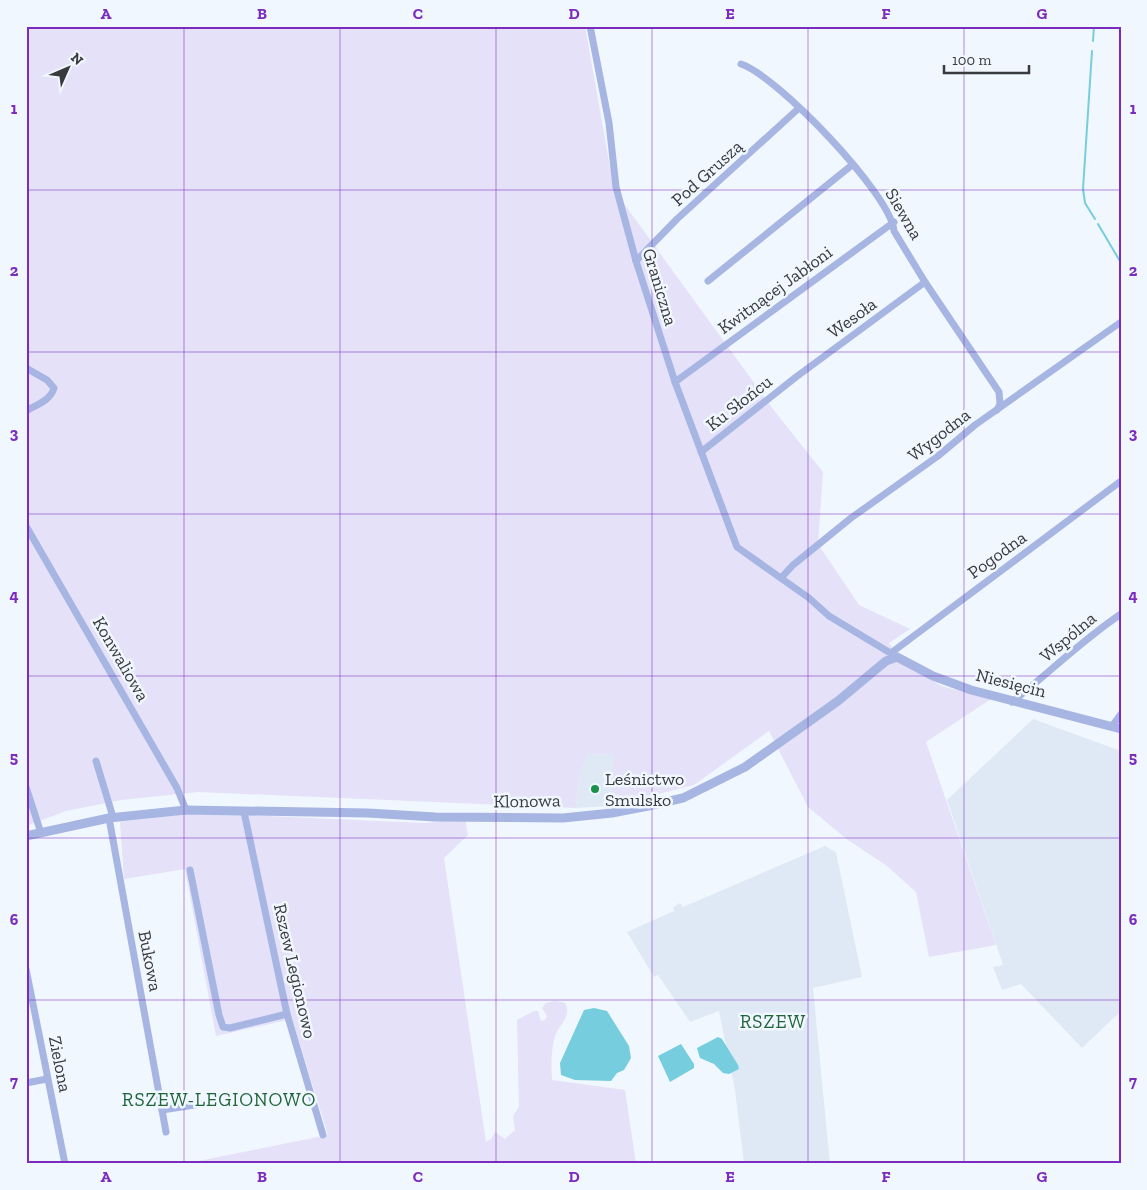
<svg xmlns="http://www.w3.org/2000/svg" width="1147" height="1190" font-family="'Zilla Slab',serif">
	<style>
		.built { fill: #dfe9f5 }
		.green { fill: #e4e1f8 }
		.water { fill: #75cdde }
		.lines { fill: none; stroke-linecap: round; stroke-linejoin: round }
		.stream { stroke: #75cdde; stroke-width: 2 }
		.minor { stroke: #a7b5e2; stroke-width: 7 }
		.tertiary { stroke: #a7b5e2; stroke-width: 9 }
		.grid { fill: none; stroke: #7b2cbf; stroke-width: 1; stroke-opacity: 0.55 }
		.poi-dot { fill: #19904c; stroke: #f1f7fe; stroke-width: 2 }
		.labels { text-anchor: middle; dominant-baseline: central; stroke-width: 5; stroke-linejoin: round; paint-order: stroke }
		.street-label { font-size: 18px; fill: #383a3d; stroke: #f1f7fe }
		.poi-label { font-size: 18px; fill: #383a3d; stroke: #f1f7fe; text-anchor: start }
		.neighbourhood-label { font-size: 19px; letter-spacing: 1px; fill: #206539; stroke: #f1f7fe }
		.neatline { fill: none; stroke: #7b2cbf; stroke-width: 2 }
		.grid-label { font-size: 16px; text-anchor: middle; font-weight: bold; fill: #7b2cbf }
	</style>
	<rect width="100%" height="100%" fill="#f1f7fe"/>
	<!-- built -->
	<g class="built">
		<path d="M1033,719l88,32v260l-39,37 -61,-64 -19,6 -9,-23 10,-2 -56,-165z"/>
		<path d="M588,754l27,1 -4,51 -35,2 4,-35z"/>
		<path d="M825,846l11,6 26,125 -49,11 17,176h-86l-9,-74 -16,-79 -29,11 -32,-47 -4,2 -27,-45 47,-21 -1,-4 7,-4 3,4z"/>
	</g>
	<!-- green -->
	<g class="green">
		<path d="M26,26h559l29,164 162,223 47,59 -5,72 41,61 51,24 -21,14 11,17 41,26 50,13 -65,43 70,203 -67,12 -13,-65 -29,-26 -39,-26 -40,-33 -39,-76 -75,54 -83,21 3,-51 -26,-1 -8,19 -4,35 -378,-16 -77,8 -55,11 -40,15z"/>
		<path d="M195,813l230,10 40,-4 3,16 -24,23 42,284 5,-3 4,-7 10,7 10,-9 -2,-14 6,-9 -2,-87 17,-9h4l3,10 4,-1 2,-4 -5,-8 4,-5 9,-2 10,2c7,14 -5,20 -10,33 -4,13 -4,30 -3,44l73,10 11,74h-453l145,-29 -36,-116 -76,17 -31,-167 -61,10 -4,-57z"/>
	</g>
	<!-- water -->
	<g class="water">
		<path d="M594,1008l13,3 22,35 2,12 -7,12 -7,3 -6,8 -36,-1 -14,-5 -1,-12 24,-53z"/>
		<path d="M718,1037l4,2 16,26 1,4 -10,5 -6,-1 -9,-9 -14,-6 -3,-10z"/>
		<path d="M681,1044l13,20v4l-24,14 -12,-26z"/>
	</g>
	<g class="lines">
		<!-- stream -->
		<g class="stream">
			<path d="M1116,26l5,2"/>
			<path d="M1093,41l1,-15"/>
			<path d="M1092,51l-9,138 2,14 10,16"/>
			<path d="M1098,224l23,39"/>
		</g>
		<!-- minor -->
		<g class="minor">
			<path d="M590,26l19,97 7,64 20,74 39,121 62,165 72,51 20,18 68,41"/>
			<path d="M741,64c35,11 150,130 153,167l31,51 74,110 1,12 -3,6"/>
			<path d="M636,261l41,-42 122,-111"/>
			<path d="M708,281l144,-116"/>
			<path d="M26,368l21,12 7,8c-3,12 -18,17 -28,23"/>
			<path d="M675,382l219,-160"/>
			<path d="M701,452l95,-75 129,-95"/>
			<path d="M26,526l151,262 9,22"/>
			<path d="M781,578l12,-13 58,-47 87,-62 37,-31 146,-103"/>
			<path d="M891,653l230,-172"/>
			<path d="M1012,702c37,-29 70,-62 109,-88"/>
			<path d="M1112,726l9,-12"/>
			<path d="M96,761l17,56"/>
			<path d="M26,787l15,46"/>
			<path d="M244,812l43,202 36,121"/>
			<path d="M109,818l57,314"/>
			<path d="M190,870l29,145 4,12 7,1 57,-14"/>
			<path d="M26,969l39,195"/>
			<path d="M26,1083l21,-4"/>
			<path d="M162,1110l45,-7"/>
		</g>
		<!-- tertiary -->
		<path class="tertiary" d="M26,836l83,-18 77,-8 182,3 67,4 128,1 49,-5 36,-7 35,-8 62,-31 93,-66 48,-40 11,-4 36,19 38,14 150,39"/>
	</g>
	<!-- grid -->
	<path class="grid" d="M184,26v1138M340,26v1138M496,26v1138M652,26v1138M808,26v1138M964,26v1138M26,190h1095M26,352h1095M26,514h1095M26,676h1095M26,838h1095M26,1000h1095"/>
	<!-- markers -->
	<circle class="poi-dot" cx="595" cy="789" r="5"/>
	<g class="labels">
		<!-- street labels -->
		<g class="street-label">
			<text transform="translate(707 173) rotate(-42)">Pod Gruszą</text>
			<text transform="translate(904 214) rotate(60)">Siewna</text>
			<text transform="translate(660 287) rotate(73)">Graniczna</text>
			<text transform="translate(775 290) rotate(-36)">Kwitnącej Jabłoni</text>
			<text transform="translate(852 318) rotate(-36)">Wesoła</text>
			<text transform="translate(739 403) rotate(-38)">Ku Słońcu</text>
			<text transform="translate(939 435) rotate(-38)">Wygodna</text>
			<text transform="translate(997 555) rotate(-36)">Pogodna</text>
			<text transform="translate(1068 637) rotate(-40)">Wspólna</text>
			<text transform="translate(121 659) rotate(60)">Konwaliowa</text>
			<text transform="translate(1011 683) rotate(14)">Niesięcin</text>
			<text transform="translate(527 801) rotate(-1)">Klonowa</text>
			<text transform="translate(150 961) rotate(79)">Bukowa</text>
			<text transform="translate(295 971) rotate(77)">Rszew Legionowo</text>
			<text transform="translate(60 1064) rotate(79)">Zielona</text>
		</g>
		<!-- poi labels -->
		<g class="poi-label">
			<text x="605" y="779">Leśnictwo<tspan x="605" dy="21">Smulsko</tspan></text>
		</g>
		<!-- neighbourhood labels -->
		<g class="neighbourhood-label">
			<text x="773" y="1021">RSZEW</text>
			<text x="219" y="1099">RSZEW-LEGIONOWO</text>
		</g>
	</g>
	<!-- border -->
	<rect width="1147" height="1190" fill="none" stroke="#f1f7fe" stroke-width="55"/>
	<!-- north arrow -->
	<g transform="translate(68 68) rotate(45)" stroke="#f1f7fe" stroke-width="4" paint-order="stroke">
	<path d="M0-4L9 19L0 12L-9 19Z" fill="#383a3d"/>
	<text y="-8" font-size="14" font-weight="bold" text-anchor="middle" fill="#383a3d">N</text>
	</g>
	<!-- scale -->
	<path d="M944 65v8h85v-8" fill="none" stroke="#383a3d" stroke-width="2.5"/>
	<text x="952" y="65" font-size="15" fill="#383a3d" stroke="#f1f7fe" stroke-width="4" paint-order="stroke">100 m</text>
	<rect x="28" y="28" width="1092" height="1134" class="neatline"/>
	<g class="grid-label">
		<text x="106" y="19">A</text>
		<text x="262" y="19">B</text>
		<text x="418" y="19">C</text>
		<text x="574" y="19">D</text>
		<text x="730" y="19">E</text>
		<text x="886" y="19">F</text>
		<text x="1042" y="19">G</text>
		<text x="14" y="114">1</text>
		<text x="1133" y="114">1</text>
		<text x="14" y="276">2</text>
		<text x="1133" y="276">2</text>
		<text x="14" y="439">3</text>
		<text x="1133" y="439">3</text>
		<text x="14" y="601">4</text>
		<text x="1133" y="601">4</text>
		<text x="14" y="763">5</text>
		<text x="1133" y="763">5</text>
		<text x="14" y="925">6</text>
		<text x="1133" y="925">6</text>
		<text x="14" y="1087">7</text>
		<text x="1133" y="1087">7</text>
		<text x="106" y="1182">A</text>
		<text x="262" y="1182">B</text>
		<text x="418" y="1182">C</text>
		<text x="574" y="1182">D</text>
		<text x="730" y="1182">E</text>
		<text x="886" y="1182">F</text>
		<text x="1042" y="1182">G</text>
	</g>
</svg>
